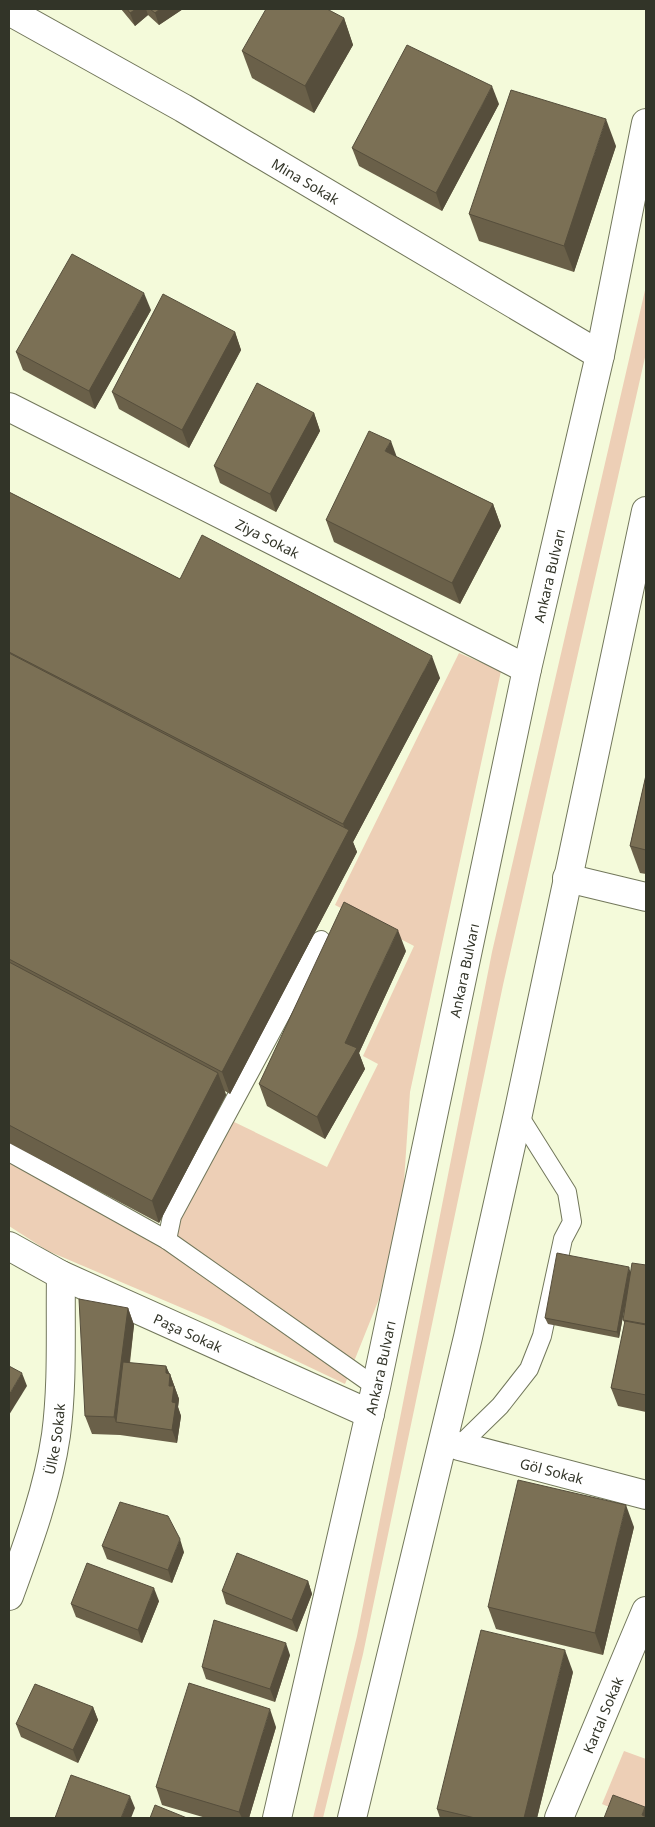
<svg xmlns="http://www.w3.org/2000/svg" width="655" height="1827" font-family="'Noto Sans',sans-serif">
	<style>
		.green { fill: #edcfb6 }
		.lines { fill: none; stroke-linecap: round; stroke-linejoin: round }
		.service-casing { stroke: #72775b; stroke-width: 20 }
		.minor-casing { stroke: #72775b; stroke-width: 30 }
		.secondary-casing { stroke: #72775b; stroke-width: 30 }
		.service { stroke: #fff; stroke-width: 18 }
		.minor { stroke: #fff; stroke-width: 28 }
		.secondary { stroke: #fff; stroke-width: 28 }
		.wall { fill: #6a6049 }
		.shaded-wall { fill: #564e3c }
		.building { fill: #7b7055; stroke: #564e3c }
		.labels { text-anchor: middle; dominant-baseline: central; stroke-width: 5; stroke-linejoin: round; paint-order: stroke }
		.street-label { font-size: 14px; fill: #323428; stroke: #fff }
	</style>
	<rect width="100%" height="100%" fill="#f4fada"/>
	<!-- green -->
	<g class="green">
		<path d="M646,286v67l-143,632 -140,669 -40,164h-10l44,-182 135,-684z"/>
		<path d="M459,653l42,18 -91,421 -7,105 -24,102 -34,85 -137,-65 -160,-68 -39,-25v-67l156,82 65,-121 97,47 51,-103 -15,-8 51,-110 -79,-41z"/>
		<path d="M624,1751l22,8v59h-11l-33,-14z"/>
	</g>
	<g class="lines">
		<!-- service casing -->
		<g class="service-casing">
			<g id="service">
				<path d="M9,1152l158,88 209,147"/>
				<path d="M167,1240l5,-24 149,-276"/>
				<path d="M459,1446l41,-40 29,-37 13,-33 21,-97 9,-17 -5,-30 -49,-78"/>
			</g>
		</g>
		<!-- minor casing -->
		<g class="minor-casing">
			<g id="minor">
				<path id="s1" d="M9,11l174,97 417,247"/>
				<path id="s2" d="M9,407l518,262"/>
				<path d="M567,878l79,19"/>
				<path id="s3" d="M9,1246l52,29 309,139"/>
				<path id="s4" d="M459,1446l187,49"/>
				<path id="s5" d="M9,1596c19,-52 39,-106 47,-161 7,-53 4,-107 5,-160"/>
				<path id="s6" d="M559,1818l87,-207"/>
			</g>
		</g>
		<!-- secondary casing -->
		<g class="secondary-casing">
			<g id="secondary">
				<path id="s7" d="M277,1818l99,-431 151,-718 73,-314 46,-232"/>
				<path d="M352,1818l116,-481 50,-223 128,-603"/>
			</g>
		</g>
		<!-- service -->
		<use href="#service" class="service"/>
		<!-- minor -->
		<use href="#minor" class="minor"/>
		<!-- secondary -->
		<use href="#secondary" class="secondary"/>
	</g>
	<!-- wall -->
	<g class="wall">
		<path d="M121,9h62l-24,16 -11,-10 -13,11z"/>
		<path d="M344,18l9,27 -39,68 -62,-35 -10,-27z"/>
		<path d="M499,104l-57,107 -83,-45 -7,-18z"/>
		<path d="M616,146l-42,126 -95,-31 -10,-27z"/>
		<path d="M151,310l-56,99 -72,-39 -7,-18z"/>
		<path d="M235,332l6,18 -52,98 -70,-39 -7,-17z"/>
		<path d="M314,413l6,18 -44,81 -56,-29 -6,-17z"/>
		<path d="M397,457l96,47 8,22 -41,78 -126,-62 -8,-22z"/>
		<path d="M9,492l171,87 260,99 -87,164 4,10 -127,242 -5,-3 1,4 -67,128 -150,-80z"/>
		<path d="M646,775v99l-6,-1 -10,-27z"/>
		<path d="M406,951l-47,102 6,16 -40,70 -58,-33 -8,-22z"/>
		<path d="M646,1265v147l-28,-6 -7,-18 14,-64 -2,-4 2,-15 -6,33 -71,-14 -3,-6 85,-46z"/>
		<path d="M128,1308l6,17 -4,38 36,3 3,7 1,1 9,25 -1,8 3,9 -4,27 -57,-8 -28,-1 -7,-18z"/>
		<path d="M634,1527l-31,128 -107,-26 -8,-22z"/>
		<path d="M102,1546l82,6 -12,31 -65,-24z"/>
		<path d="M308,1581l4,13 -15,38 -71,-28 -4,-13z"/>
		<path d="M159,1601l-17,42 -66,-26 -5,-13z"/>
		<path d="M290,1655l-15,47 -69,-23 -4,-12z"/>
		<path d="M573,1672l-36,146h-97l-3,-9z"/>
		<path d="M93,1707l5,13 -20,43 -57,-26 -5,-13z"/>
		<path d="M276,1727l-27,91h-43l-44,-13 -6,-18z"/>
	</g>
	<!-- shaded-wall -->
	<g class="shaded-wall">
		<path d="M136,9h10l2,6 -13,11 -5,-13z"/>
		<path d="M160,9h23l-24,16 -4,-12z"/>
		<path d="M344,18l9,27 -39,68 -9,-27z"/>
		<path d="M492,86l7,18 -57,107 -6,-18z"/>
		<path d="M606,119l10,27 -42,126 -10,-26z"/>
		<path d="M144,293l7,17 -56,99 -6,-18z"/>
		<path d="M235,332l6,18 -52,98 -7,-18z"/>
		<path d="M314,413l6,18 -44,81 -6,-18z"/>
		<path d="M391,441l8,22 -14,-12z"/>
		<path d="M493,504l8,22 -41,78 -8,-21z"/>
		<path d="M432,656l8,22 -87,164 4,10 -127,242 -8,-22 125,-238 -4,-10z"/>
		<path d="M398,930l8,21 -47,102 6,16 -40,70 -8,-22 28,-74z"/>
		<path d="M218,1073l8,22 -67,128 -7,-22z"/>
		<path d="M629,1267l2,7 -12,64 -2,-6z"/>
		<path d="M128,1308l6,17 -12,98 -6,-1 -2,-5z"/>
		<path d="M166,1366l4,9v-1l9,25 -1,8 3,9 -4,27 -5,-13v-28l-6,-29z"/>
		<path d="M22,1373l5,13 -18,29v-20z"/>
		<path d="M626,1505l8,22 -31,128 -8,-22z"/>
		<path d="M180,1539l4,13 -12,31 -4,-13z"/>
		<path d="M308,1581l4,13 -15,38 -5,-12z"/>
		<path d="M154,1588l5,13 -17,42 -4,-13z"/>
		<path d="M286,1643l4,12 -15,47 -5,-13z"/>
		<path d="M565,1650l8,22 -36,146h-13z"/>
		<path d="M93,1707l5,13 -20,43 -5,-13z"/>
		<path d="M270,1709l6,18 -27,91h-7l-3,-6z"/>
		<path d="M130,1796l5,12 -4,10h-10z"/>
		<path d="M645,1807l1,3v8l-4,-3z"/>
	</g>
	<!-- building -->
	<g class="building">
		<path d="M127,9h9l-6,4z"/>
		<path d="M150,9h10l-5,4z"/>
		<path d="M266,9h61l17,9 -39,68 -63,-35z"/>
		<path d="M407,45l85,41 -56,107 -84,-45z"/>
		<path d="M511,90l95,29 -42,127 -95,-32z"/>
		<path d="M72,254l72,39 -55,98 -73,-39z"/>
		<path d="M163,294l72,38 -53,98 -70,-38z"/>
		<path d="M257,383l57,30 -44,81 -56,-28z"/>
		<path d="M369,431l22,10 -6,10 108,53 -41,79 -126,-63z"/>
		<path d="M9,492l171,87 22,-44 230,121 -89,168 -334,-172z"/>
		<path d="M9,653l340,177 -127,242 -213,-113z"/>
		<path d="M646,775v75l-16,-4z"/>
		<path d="M344,902l54,28 -53,113 12,5 -40,69 -58,-33z"/>
		<path d="M9,962l209,111 -66,128 -143,-76z"/>
		<path d="M557,1253l72,14 -12,65 -72,-14z"/>
		<path d="M632,1263l14,2v59l-23,-4z"/>
		<path d="M79,1299l49,9 -14,109 -29,-1z"/>
		<path d="M625,1321l21,4v70l-35,-7z"/>
		<path d="M123,1362l43,4v7l4,1 -1,12h5l-2,16 4,1 -4,27 -56,-8z"/>
		<path d="M9,1366l13,7 -13,22z"/>
		<path d="M518,1480l108,25 -31,128 -107,-26z"/>
		<path d="M120,1502l48,14 12,23 -12,31 -66,-24z"/>
		<path d="M237,1553l71,28 -16,39 -70,-29z"/>
		<path d="M87,1563l67,25 -16,42 -67,-26z"/>
		<path d="M214,1620l72,23 -16,46 -68,-22z"/>
		<path d="M481,1630l84,20 -41,168h-49l-38,-9z"/>
		<path d="M189,1683l81,26 -31,103 -83,-25z"/>
		<path d="M35,1684l58,23 -20,43 -57,-26z"/>
		<path d="M71,1775l59,21 -9,22h-66z"/>
		<path d="M613,1795l32,12 -3,8 4,2v1h-42z"/>
		<path d="M155,1805l32,13h-37z"/>
	</g>
	<g class="labels">
		<!-- street labels -->
		<g class="street-label">
			<text stroke="none"><textPath href="#s1" startOffset="342">Mina Sokak</textPath></text>
			<text stroke="none"><textPath href="#s2" startOffset="290">Ziya Sokak</textPath></text>
			<text stroke="none"><textPath href="#s7" startOffset="1272">Ankara Bulvarı</textPath></text>
			<text stroke="none"><textPath href="#s7" startOffset="868">Ankara Bulvarı</textPath></text>
			<text stroke="none"><textPath href="#s3" startOffset="199">Paşa Sokak</textPath></text>
			<text stroke="none"><textPath href="#s7" startOffset="462">Ankara Bulvarı</textPath></text>
			<text stroke="none"><textPath href="#s5" startOffset="164">Ülke Sokak</textPath></text>
			<text stroke="none"><textPath href="#s4" startOffset="96">Göl Sokak</textPath></text>
			<text stroke="none"><textPath href="#s6" startOffset="112">Kartal Sokak</textPath></text>
		</g>
	</g>
	<!-- border -->
	<rect width="655" height="1827" fill="none" stroke="#323428" stroke-width="20"/>
</svg>
